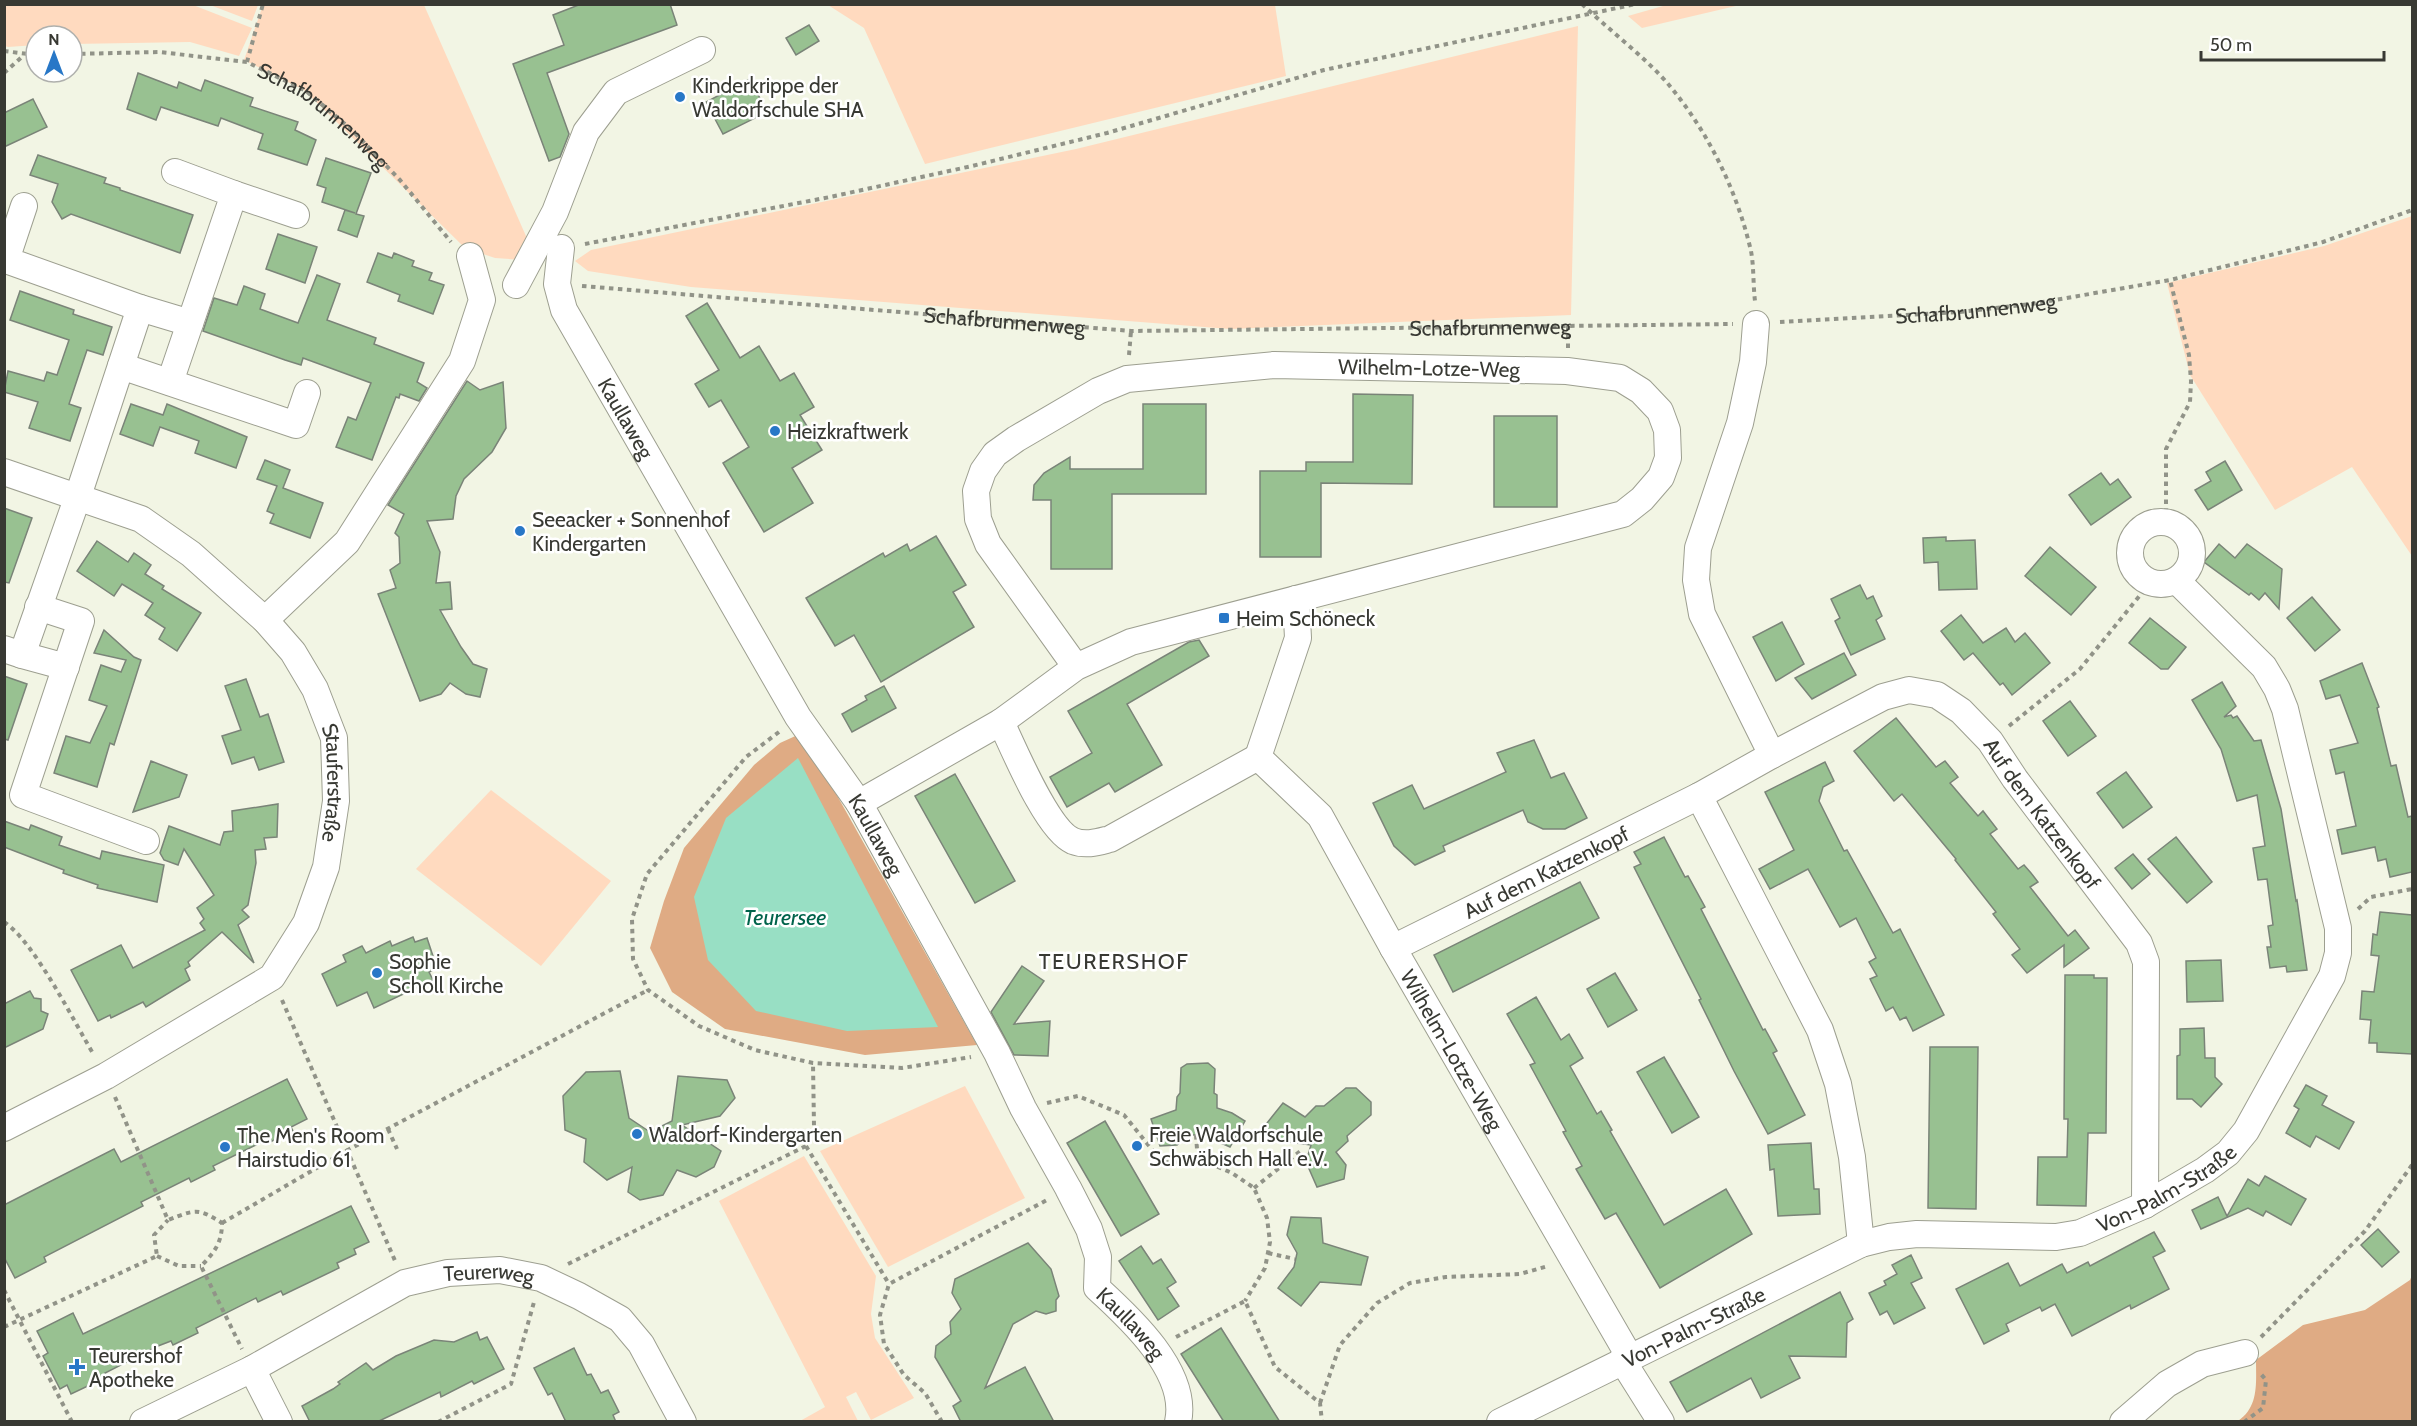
<svg xmlns="http://www.w3.org/2000/svg" width="2417" height="1426" font-family="Cabin,sans-serif">
	<style>
		.green { fill: #ffdabf }
		.forest { fill: #dfab84 }
		.water { fill: #98dfc4 }
		.building { fill: #98c191; stroke: #7a8478; stroke-width: 1.5 }
		.lines { fill: none; stroke-linecap: round; stroke-linejoin: round }
		.minor-casing { stroke: #9d9f90; stroke-width: 28 }
		.path { stroke: #919388; stroke-width: 4; stroke-dasharray: 4.5 4.5; stroke-linecap: butt }
		.minor { stroke: #fff; stroke-width: 26 }
		.poi-dot { fill: #2877c7; stroke: #fff; stroke-width: 2 }
		.labels { text-anchor: middle; dominant-baseline: central; stroke-width: 5; stroke-linejoin: round; paint-order: stroke }
		.poi-label { font-size: 21px; fill: #383933; stroke: #fff; text-anchor: start }
		.street-label { font-size: 21px; fill: #383933; stroke: #fff }
		.water-label { font-size: 22px; font-style: italic; fill: #01634b; stroke: #fff }
		.neighbourhood-label { font-size: 22px; letter-spacing: 1.5px; fill: #383933; stroke: #fff }
	</style>
	<rect width="100%" height="100%" fill="#f2f5e4"/>
	<!-- green -->
	<g class="green">
		<path d="M1670,4h70v1l-98,23 -14,-12z"/>
		<path d="M4,5h189l59,23 -13,28 -49,-14 -118,2v-8h-36v9l-28,2 -3,-1z"/>
		<path d="M210,5h48l-6,16z"/>
		<path d="M263,5h161l113,256 -42,-3 -30,-10 -161,-158 -60,-30z"/>
		<path d="M828,5h447l11,71 -361,88 -61,-136z"/>
		<path d="M1578,26l-7,289 -341,14 -539,-42 -103,-16 -13,-10 16,-11 485,-101z"/>
		<path d="M2412,216v340l-60,-89 -77,43 -85,-135 -23,-92 157,-37z"/>
		<path d="M491,790l120,91 -70,85 -125,-97z"/>
		<path d="M965,1086l60,112 -137,69 -68,-116z"/>
		<path d="M804,1156l72,120 -5,38 4,24 39,60 -43,22 -15,-28 -10,5 12,24h-58l25,-14 -106,-206z"/>
	</g>
	<!-- forest -->
	<g class="forest">
		<path d="M802,733l175,312 -112,10 -140,-26 -53,-37 -22,-44 14,-47 20,-53 70,-83 26,-22z"/>
		<path d="M2412,1275v146h-174c21,-14 18,-38 18,-61l47,-35 62,-15 45,-30z"/>
	</g>
	<!-- water -->
	<path class="water" d="M798,758l140,269 -91,4 -91,-20 -48,-51 -14,-63 32,-79z"/>
	<!-- building -->
	<g class="building">
		<path d="M581,4h89l7,21 -130,48 22,61 -9,23 -11,4 -36,-97 51,-19 -11,-30z"/>
		<path d="M809,25l10,16 -23,14 -10,-17z"/>
		<path d="M138,73l39,15 2,-6 22,9 4,-11 48,18 -3,8 48,16 -3,8 21,10 -9,25 -49,-16 5,-15 -42,-16 -3,8 -57,-19 -5,13 -29,-11z"/>
		<path d="M750,79l17,33 -44,22 -17,-32z"/>
		<path d="M33,99l14,28 -43,20v-34z"/>
		<path d="M38,155l68,23 -2,5 16,5v2l73,25 -13,38 -109,-39 -9,5 -10,-17 6,-18 -28,-9z"/>
		<path d="M326,158l45,15 -15,41 8,2 -7,21 -19,-7 7,-20 10,3 -33,-11 4,-14 -9,-3z"/>
		<path d="M278,234l39,13 -12,36 -39,-14z"/>
		<path d="M378,253l14,5 2,-5 20,8 -2,5 20,7 -3,7 15,5 -11,29 -35,-13 2,-6 -33,-13z"/>
		<path d="M317,275l23,9 -13,36 49,18 -2,6 50,19 -7,19 10,6 -8,13 -19,-7 -1,4 -3,-1 -24,63 -36,-13 12,-30 8,3 15,-37 -68,-25 -2,7 -16,-5 -82,-29 11,-33 23,7 7,-19 21,8 -5,15 38,14z"/>
		<path d="M20,291l54,19 -1,4 39,13 -9,28 -16,-5 -18,54 12,4 -11,33 -41,-13 9,-26 -34,-10 4,-21 36,10 3,-9 10,3 12,-35 -59,-20z"/>
		<path d="M707,303l33,55 19,-12 21,35 14,-8 20,34 -14,8 22,35 -30,18 21,35 -49,29 -41,-69 26,-16 -28,-47 -12,7 -14,-23 24,-14 -33,-54z"/>
		<path d="M467,381l13,9 23,-8 3,46 -14,24 -28,27 -8,17 -3,23 -26,2 13,31 -4,31 14,-1 2,27 -12,1 21,37 12,17 14,5 -7,28 -14,-3 -16,-11 -9,11 -21,7 -42,-107 18,-6 -6,-18 10,-7 -1,-26 -4,-4 9,-19 -16,-9z"/>
		<path d="M1353,394l60,1 -1,89 -91,-1v74h-61v-86h46v-9h47z"/>
		<path d="M131,404l32,11 4,-11 80,33 -11,31 -41,-15 4,-12 -39,-14 -7,19 -33,-12z"/>
		<path d="M1143,404h63v90h-94v75h-61v-69h-18l1,-15 10,-12 26,-16v12h73z"/>
		<rect x="1494" y="416" width="63" height="91"/>
		<path d="M265,460l25,10 -7,18 40,15 -13,35 -40,-15 4,-9 -7,-3 10,-25 -20,-7z"/>
		<path d="M2225,461l17,29 -34,20 -13,-20 16,-9 -5,-9z"/>
		<path d="M2101,473l9,12 8,-6 13,18 -40,28 -22,-30z"/>
		<path d="M4,508l28,10 -23,65 -5,-1z"/>
		<path d="M936,536l30,49 -13,7 21,35 -93,55 -27,-47 -19,11 -29,-48 77,-45 2,4 22,-13 3,7z"/>
		<path d="M1946,537v4l29,-1 2,49 -38,1 -1,-28 -14,1 -1,-25z"/>
		<path d="M97,541l31,21 6,-9 17,12 -6,9 19,12 -2,3 39,24 -24,38 -18,-12 6,-11 -20,-13 8,-12 -31,-19 -8,12 -37,-25z"/>
		<path d="M2219,544l16,14 12,-14 35,25 -3,40 -14,-16 -6,7 -8,-7 -2,2 -45,-33z"/>
		<path d="M2050,547l46,40 -25,28 -46,-39z"/>
		<path d="M1860,585l7,14 6,-3 9,20 -6,4 9,19 -34,16 -16,-34 5,-3 -9,-19z"/>
		<path d="M2312,597l28,33 -25,21 -28,-33z"/>
		<path d="M1961,615l22,28 23,-15 9,14 10,-9 25,30 -38,32 -9,-12 -3,2 -27,-32 -9,7 -23,-29z"/>
		<path d="M2150,618l36,29 -18,22h-7l-32,-26z"/>
		<path d="M1782,622l22,42 -28,17 -23,-44z"/>
		<path d="M104,630l30,27 7,3 -27,85 -4,-2 -13,44 -43,-14 12,-37 24,7 17,-37 -18,-6 12,-35 20,7 5,-12 -32,-7z"/>
		<path d="M1199,640l10,16 -82,48 35,61 -47,27 -6,-9 -42,24 -17,-30 42,-24 -24,-42 121,-69z"/>
		<path d="M1844,653l12,22 -44,24 -17,-21z"/>
		<path d="M2362,663l17,44 -2,1 14,58 5,-1 12,52 4,-1v56l-22,5 -4,-18 -8,2 -3,-14 -33,7 -5,-24 19,-4 -12,-54 -8,2 -6,-24 28,-7 -18,-48 -14,4 -6,-18z"/>
		<path d="M4,676l23,8 -19,56 -4,-1z"/>
		<path d="M246,679l14,38 8,-3 16,48 -25,8 -5,-13 -22,7 -10,-28 19,-6 -16,-44z"/>
		<path d="M2222,682l14,24 -12,11 7,-2 2,3 4,-2 17,25 7,-1 20,69 15,92 1,-1 10,70 -20,2 -1,-6 -16,2 -3,-21h4l-3,-21 5,-1 -6,-46 -9,1 -5,-32 12,-2 -8,-51 -20,6 -16,-52 -29,-49z"/>
		<path d="M884,686l12,22 -44,24 -10,-18 25,-14 -2,-4z"/>
		<path d="M2070,701l26,35 -28,20 -25,-35z"/>
		<path d="M1896,718l40,49 9,-6 13,16 -8,6 28,33 5,-5 14,18 -7,5 28,35 6,-4 7,8 7,9 -8,5 38,49 7,-6 14,18 -25,19v-22l-37,28 -15,-18 8,-6 -27,-35 3,-2 -41,-52 1,-1 -54,-65 -8,7 -40,-50z"/>
		<path d="M1534,740l17,38 13,-5 23,45 -22,11h-22l-15,-7 -5,-12 -80,36 2,5 -30,14 -21,-19 -21,-43 39,-18 12,24 82,-37 -9,-19z"/>
		<path d="M151,761l36,14 -8,22 -46,15z"/>
		<path d="M1825,762l9,19 -11,6 -4,14 25,50 3,-1 46,83 7,-4 44,86 -31,16 -7,-14 -6,3 -7,-13 -7,4 -16,-32 7,-3 -8,-14 7,-4 -20,-40 -16,9 -32,-58 -38,20 -11,-20 35,-19 -29,-58z"/>
		<path d="M2126,772l26,35 -29,21 -26,-35z"/>
		<path d="M955,774l60,107 -40,22 -60,-107z"/>
		<path d="M278,804l-1,33 -13,1 2,11 -11,1 1,13 -8,42 -6,5 7,7 -11,8 16,38 -32,-31 -34,30 2,4 -5,3 5,11 -44,27 -3,-5 -32,16 -1,-3 -12,6 -27,-51 50,-25 12,23 72,-38 -5,-7 4,-4 -7,-11 17,-13 -30,-46 -6,16 -14,-5 -4,-7 9,-27 51,19 4,-13 9,-1 -1,-20z"/>
		<path d="M4,821l25,9 2,-5 31,12 -3,8 41,14 2,-8 62,14 -7,37 -60,-14 1,-3 -35,-12 1,-3 -60,-23z"/>
		<path d="M1664,837l21,40 3,-1 17,31 -4,2 62,121 2,-1 12,22 -4,2 32,62 -37,19 -34,-63 -35,-71 2,-1 -67,-132 7,-3 -7,-12z"/>
		<path d="M2176,837l36,45 -25,21 -39,-44z"/>
		<path d="M2133,854l17,20 -18,15 -17,-21z"/>
		<path d="M1580,882l19,36 -146,74 -19,-37z"/>
		<path d="M2380,912l32,3v139l-35,-2v-9h-8l2,-23 -11,-1 2,-28 12,1 5,-36 -8,-1 2,-21 4,1z"/>
		<path d="M413,937l2,5 12,-4 10,30 -8,4 4,8 -59,28 -7,-16 -30,14 -15,-32 24,-12 -3,-7 19,-9 4,7 24,-12 2,5z"/>
		<path d="M2221,960l2,41 -36,1 -1,-41z"/>
		<path d="M1022,966l22,15 -30,43 36,-3 -2,35 -34,-1 -23,-43z"/>
		<path d="M1615,973l22,37 -29,17 -21,-38z"/>
		<path d="M2065,975h29v3h13l-1,155h-18l-2,73 -49,-1 1,-48h29l1,-38h-4z"/>
		<path d="M30,991l4,7 7,1v12l7,3 -5,15 -39,19v-44z"/>
		<path d="M1536,997l25,43 8,-6 14,24 -13,8 27,48 4,-3 11,19 -2,1 54,94 62,-36 26,45 -92,54 -44,-75 -11,6 -29,-50 6,-3 -19,-34 3,-1 -36,-66 5,-2 -28,-49z"/>
		<path d="M2204,1028l1,30h10v19l7,7 -21,23 -9,-8h-15v-43l3,-1v-26z"/>
		<path d="M1930,1047h48l-2,162 -48,-1z"/>
		<path d="M1664,1057l35,60 -27,16 -35,-61z"/>
		<path d="M1208,1063l7,6 -1,24 3,2v13l15,5 13,8 -15,26 -27,-12h-14l-12,10 -17,1 -9,-27 25,-9 1,-13 3,-4 1,-25 6,-4z"/>
		<path d="M620,1071l9,47 21,14 22,-11 6,-45 49,4 8,18 -15,18 -38,9 39,26 -7,16 -18,10 -19,-7 -14,25 -23,5 -12,-8 4,-25 -25,13 -23,-18 2,-23 -21,-9 -2,-34 23,-24z"/>
		<path d="M287,1079l20,40 -16,8 2,4 -25,12 -2,-3 -53,26 2,4 -24,12 -2,-4 -48,24 2,4 -99,51 2,5 -31,16 -11,-21v-52l110,-56 7,13z"/>
		<path d="M2306,1085l21,11 -5,9 32,17 -15,27 -23,-13 -6,11 -24,-14 13,-24 -5,-3z"/>
		<path d="M1346,1088h10l15,14v13l-24,21 1,5 -12,11 10,13 -2,14 -27,8 -11,-25 5,-17 -29,-4 -19,-13 20,-25 22,14 11,-11h8z"/>
		<path d="M1105,1121l54,93 -38,22 -54,-93z"/>
		<path d="M1811,1143l3,46h5l1,25 -42,2 -4,-47 -4,1 -2,-25z"/>
		<path d="M2265,1176l41,23 -15,26 -25,-14 -3,5 -15,-8 -47,21 -9,-19 26,-13 9,19 21,-37 11,7z"/>
		<path d="M351,1206l18,36 -15,7 2,5 -19,9 2,5 -56,27 -2,-4 -23,11 -2,-4 -60,30 2,5 -25,12 -2,-4 -13,5 -53,27 2,4 -36,17 -4,-9 -7,4 -17,-33 5,-3 -11,-22 36,-18 10,21z"/>
		<path d="M1291,1217l30,1 2,25 45,14 -7,28 -41,-3 -19,24 -23,-18 16,-21 3,-14 -10,-18z"/>
		<path d="M2378,1229l21,23 -17,15 -21,-22z"/>
		<path d="M2154,1232l11,19 -12,6 16,32 -38,20 -1,-4 -58,31 -17,-32 -13,7 -2,-4 -34,17 3,7 -25,13 -28,-55 52,-26 12,23 42,-22 5,9 21,-11 2,4z"/>
		<path d="M1028,1243l23,26 8,27 -3,4v11l-10,3 -10,-3 -23,13 -28,64 40,-21 29,55h-93l-8,-16 8,-5 -26,-44 1,-11 15,-12 -1,-12 11,-13 -9,-16 3,-14z"/>
		<path d="M1141,1246l12,18 8,-5 15,23 -9,6 12,18 -21,14 -39,-59z"/>
		<path d="M1911,1255l11,23 -11,5 14,25 -31,16 -7,-13 -7,4 -11,-22 17,-8 -2,-4 13,-7 -5,-9z"/>
		<path d="M1840,1292l13,27 -6,4 -1,34 -57,-1 11,22 -39,20 -10,-20 -64,34 -17,-30z"/>
		<path d="M1221,1328l59,94h-56l-43,-68z"/>
		<path d="M477,1332l3,8 7,-3 17,32 -30,15 -2,-3 -31,16 -1,-5 -63,30h-67l-8,-16 31,-17 7,-5 -2,-2 28,-19 7,7 23,-14 38,-16 20,2z"/>
		<path d="M574,1348l13,27 4,-1 10,19 7,-3 11,22 -6,3 3,7h-50l-14,-29 -4,2 -14,-27z"/>
	</g>
	<g class="lines">
		<!-- minor casing -->
		<g class="minor-casing">
			<g id="minor">
				<path d="M234,194l62,21"/>
				<path id="s4" d="M561,248l-4,36 7,26 234,407 61,86 138,250 26,55 45,80 21,41 9,28 -1,31c33,30 92,84 81,134"/>
				<path d="M516,285l39,-73 31,-80 30,-40 86,-42"/>
				<path d="M140,308l50,15"/>
				<path d="M1756,324l-3,38 -13,61 -42,125 -2,32 6,34 70,141"/>
				<path d="M121,366l175,59 11,-32"/>
				<path d="M170,382l64,-188 -59,-22"/>
				<path id="s5" d="M4,472l137,47 50,35 74,66 28,32 22,37 19,49 2,63 -10,66 -20,56 -34,54 -166,99 -102,52"/>
				<circle cx="2161" cy="553" r="31"/>
				<path d="M38,607l43,14 -58,174 123,46"/>
				<path d="M265,620l82,-78 115,-181 20,-61 -12,-44"/>
				<path d="M4,649l18,6 56,-159 62,-188 -134,-48 18,-54"/>
				<path d="M22,655l44,12"/>
				<path id="s6" d="M1001,722c13,27 46,108 72,119 13,5 25,1 37,-2l148,-82 62,59 73,132 236,408"/>
				<path d="M1258,757l40,-119 -2,-39"/>
				<path d="M1699,796l121,234 18,54 14,73 9,87"/>
				<path d="M859,803l142,-81 75,-55 55,-25 492,-128 19,-15 19,-22 7,-19 -1,-28 -7,-19 -19,-20 -21,-13 -53,-7 -293,-6 -147,14 -29,12 -82,48 -21,15 -12,17 -7,20 2,28 10,25 88,123"/>
				<path id="s7" d="M1393,948l306,-152 73,-41 111,-58 26,-7 28,5 24,16 29,30 25,38 124,164 7,19 -1,243"/>
				<path d="M1622,1360l39,62"/>
				<path d="M252,1369l27,53"/>
				<path id="s8" d="M143,1422l109,-53 153,-86 43,-10 52,-3 41,8 38,18 41,23 21,25 42,78"/>
				<path id="s9" d="M1500,1422l361,-178 28,-7 28,-3 139,3 24,-4 65,-28 60,-35 23,-17 18,-22 86,-155 6,-23v-25l-53,-219 -8,-20 -13,-22 -87,-86"/>
				<path d="M2123,1422l44,-38 35,-20 43,-11"/>
			</g>
		</g>
		<!-- path -->
		<g class="path">
			<path d="M1582,4c26,25 64,54 87,81 40,48 68,106 82,166 3,16 2,34 4,50"/>
			<path d="M4,51l32,4"/>
			<path id="s1" d="M72,54l87,-2 88,10 59,29 46,39 48,50 51,62"/>
			<path d="M247,62l16,-58"/>
			<path d="M4,73l20,-18"/>
			<path d="M585,244l245,-47 142,-31 135,-33 217,-63 312,-66"/>
			<path id="s2" d="M582,286l549,45 602,-7"/>
			<path id="s3" d="M1780,322l179,-10 73,-8 138,-24 153,-38 89,-32"/>
			<path d="M1568,348v-23"/>
			<path d="M1129,355l2,-24"/>
			<path d="M2166,522v-73l24,-47 1,-21 -2,-26 -19,-75"/>
			<path d="M2009,726l71,-57 70,-86"/>
			<path d="M779,732l-33,25 -99,117 -15,45 1,40 15,31 51,36 56,24 58,13 89,5 69,-11"/>
			<path d="M2358,909l13,-12 41,-8"/>
			<path d="M4,922c30,19 70,100 90,133"/>
			<path d="M282,1000l114,263"/>
			<path d="M115,1097l53,123c27,-10 29,-13 54,3 0,19 -7,29 -21,43l41,83"/>
			<path d="M1047,1103l31,-7 46,19 38,47 47,1 23,10 22,15 13,30 3,24 -5,26 -20,33"/>
			<path d="M388,1129l9,20"/>
			<path d="M1196,1135l2,28"/>
			<path d="M806,1146l83,138"/>
			<path d="M1254,1188l49,-39"/>
			<path d="M222,1223l124,-72 302,-161"/>
			<path d="M1268,1253l27,6"/>
			<path d="M157,1256l22,10h22"/>
			<path d="M568,1264l238,-118 8,-20 -1,-63"/>
			<path d="M4,1290l68,132"/>
			<path d="M4,1327l153,-71 -3,-21 14,-15"/>
			<path d="M1176,1337l69,-36 30,66 45,36 2,19"/>
			<path d="M2261,1337l104,-106 47,-66"/>
			<path d="M1320,1403l20,-58 37,-42 33,-20 36,-6 74,-3 28,-8"/>
			<path d="M438,1422l73,-38 23,-82"/>
			<path d="M942,1422l-17,-29 -21,-18 -20,-31 -4,-29 9,-31 158,-84"/>
			<path d="M2244,1422l19,-14 3,-28 -6,-7"/>
		</g>
		<!-- minor -->
		<use href="#minor" class="minor"/>
	</g>
	<!-- markers -->
	<g class="poi-dot">
		<circle cx="680" cy="97" r="6"/>
		<circle cx="775" cy="431" r="6"/>
		<circle cx="520" cy="531" r="6"/>
		<rect x="1218" y="612" width="12" height="12" rx="3"/>
		<circle cx="377" cy="973" r="6"/>
		<circle cx="637" cy="1134" r="6"/>
		<circle cx="1137" cy="1146" r="6"/>
		<circle cx="225" cy="1147" r="6"/>
		<path d="M74 1358h6v6h6v6h-6v6h-6v-6h-6v-6h6z"/>
	</g>
	<g class="labels">
		<!-- poi labels -->
		<g class="poi-label">
			<text x="692" y="85">Kinderkrippe der<tspan x="692" dy="24">Waldorfschule SHA</tspan></text>
			<text x="787" y="431">Heizkraftwerk</text>
			<text x="532" y="519">Seeacker + Sonnenhof<tspan x="532" dy="24">Kindergarten</tspan></text>
			<text x="1236" y="618">Heim Schöneck</text>
			<text x="389" y="961">Sophie<tspan x="389" dy="24">Scholl Kirche</tspan></text>
			<text x="649" y="1134">Waldorf-Kindergarten</text>
			<text x="1149" y="1134">Freie Waldorfschule<tspan x="1149" dy="24">Schwäbisch Hall e.V.</tspan></text>
			<text x="237" y="1135">The Men's Room<tspan x="237" dy="24">Hairstudio 61</tspan></text>
			<text x="89" y="1355">Teurershof<tspan x="89" dy="24">Apotheke</tspan></text>
		</g>
		<!-- street labels -->
		<g class="street-label">
			<text stroke="none"><textPath href="#s1" startOffset="270">Schafbrunnenweg</textPath></text>
			<text stroke="none"><textPath href="#s3" startOffset="196">Schafbrunnenweg</textPath></text>
			<text stroke="none"><textPath href="#s2" startOffset="424">Schafbrunnenweg</textPath></text>
			<text stroke="none"><textPath href="#s2" startOffset="910">Schafbrunnenweg</textPath></text>
			<text transform="translate(1429 368) rotate(1)">Wilhelm-Lotze-Weg</text>
			<text stroke="none"><textPath href="#s4" startOffset="188">Kaullaweg</textPath></text>
			<text stroke="none"><textPath href="#s5" startOffset="488">Stauferstraße</textPath></text>
			<text stroke="none"><textPath href="#s7" startOffset="766">Auf dem Katzenkopf</textPath></text>
			<text stroke="none"><textPath href="#s4" startOffset="674">Kaullaweg</textPath></text>
			<text stroke="none"><textPath href="#s7" startOffset="171">Auf dem Katzenkopf</textPath></text>
			<text stroke="none"><textPath href="#s6" startOffset="702">Wilhelm-Lotze-Weg</textPath></text>
			<text stroke="none"><textPath href="#s9" startOffset="720">Von-Palm-Straße</textPath></text>
			<text stroke="none"><textPath href="#s8" startOffset="382">Teurerweg</textPath></text>
			<text stroke="none"><textPath href="#s4" startOffset="1232">Kaullaweg</textPath></text>
			<text stroke="none"><textPath href="#s9" startOffset="216">Von-Palm-Straße</textPath></text>
		</g>
		<!-- water labels -->
		<g class="water-label">
			<text x="785" y="917">Teurersee</text>
		</g>
		<!-- neighbourhood labels -->
		<g class="neighbourhood-label">
			<text x="1114" y="961">TEURERSHOF</text>
		</g>
	</g>
	<!-- border -->
	<rect width="2417" height="1426" fill="none" stroke="#383933" stroke-width="12"/>
	<!-- north arrow -->
	<g transform="translate(54 54)"><circle r="28" fill="#ffffff" stroke="#afb0ad" stroke-width="1.5"/>
	<path d="M0-4.5L10 22L0 15L-10 22Z" fill="#2877c7"/>
	<text y="-9" font-size="16" font-weight="bold" text-anchor="middle" fill="#383933">N</text>
	</g>
	<!-- scale -->
	<path d="M2201 51v9h183v-9" fill="none" stroke="#383933" stroke-width="3"/>
	<text x="2210" y="51" font-size="18" fill="#383933" stroke="#ffffff" stroke-width="4.5" paint-order="stroke">50 m</text>
</svg>
